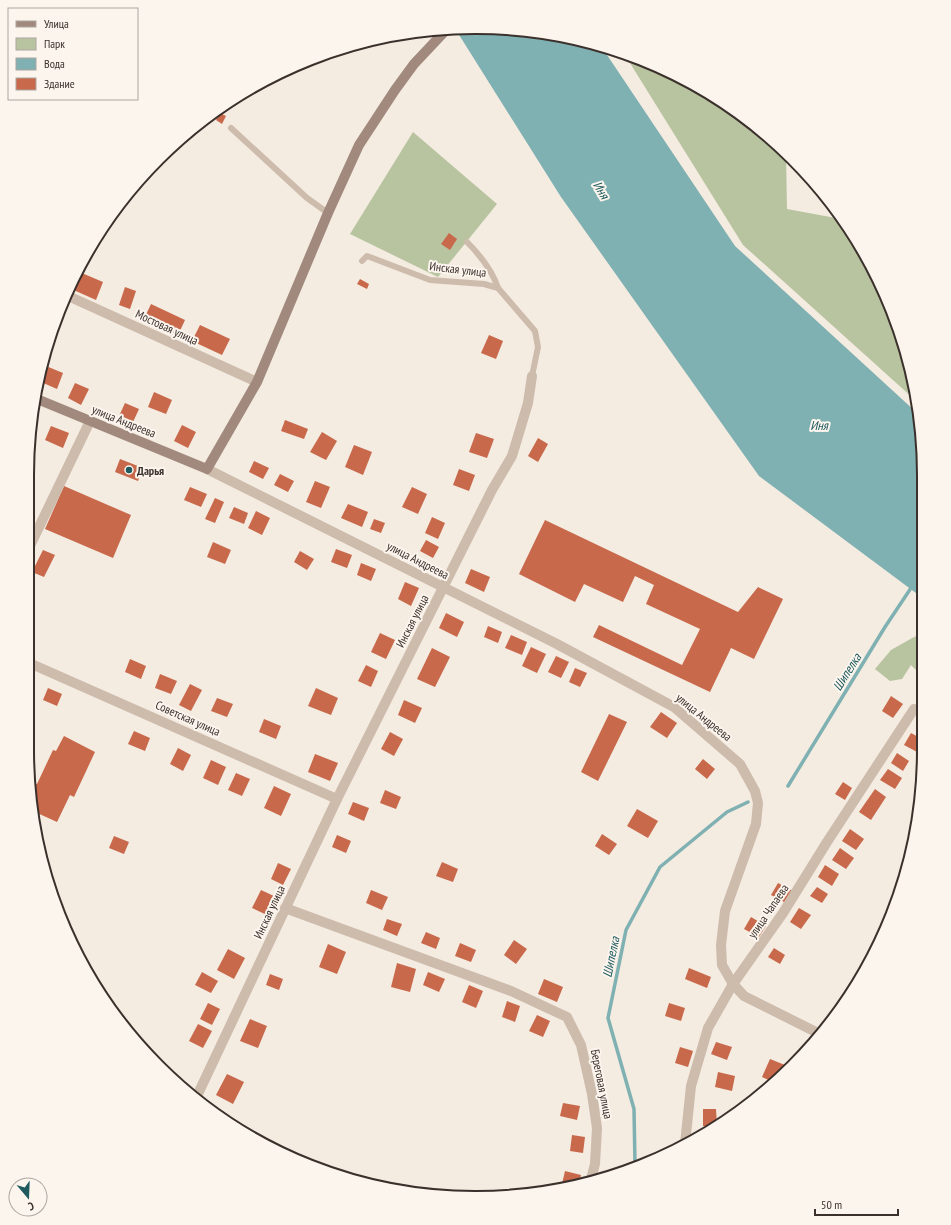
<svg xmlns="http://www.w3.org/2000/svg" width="951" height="1225" font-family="'PT Sans Narrow',sans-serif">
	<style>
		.green { fill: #b8c4a0 }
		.water { fill: #7fb0b2 }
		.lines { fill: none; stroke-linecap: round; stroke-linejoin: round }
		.stream { stroke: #7fb0b2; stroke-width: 3.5 }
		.building { fill: #c8694b }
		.service { stroke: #cdbbac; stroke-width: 6 }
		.minor { stroke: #cdbbac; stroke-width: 10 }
		.tertiary { stroke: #cdbbac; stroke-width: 10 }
		.secondary { stroke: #a18a7d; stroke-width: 10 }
		.poi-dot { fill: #1f5a5e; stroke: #fbf5ee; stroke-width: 1.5 }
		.labels { text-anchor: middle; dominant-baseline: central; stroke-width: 4; stroke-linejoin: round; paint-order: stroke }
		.street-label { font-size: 12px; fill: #3b302b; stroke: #fbf5ee }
		.poi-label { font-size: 12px; font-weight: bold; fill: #3b302b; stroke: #fbf5ee; text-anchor: start }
		.water-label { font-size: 13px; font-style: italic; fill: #1f5a5e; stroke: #fbf5ee }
		.rim { fill: none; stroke: #3b302b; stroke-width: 2 }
	</style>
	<rect width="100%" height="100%" fill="#f4ebe1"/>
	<!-- green -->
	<g class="green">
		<path d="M625,55l49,18 74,47 38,35 1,54 54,10 23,32 36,81 14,67 -171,-154z"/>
		<path d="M413,132l84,72 -59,73 -88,-43z"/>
		<path d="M924,634v44l-13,-13 -9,14 -12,2 -15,-12 16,-19 23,-13z"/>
	</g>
	<!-- water -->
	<path class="water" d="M505,28l86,14 10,4 134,200 181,166 7,34 1,153 -165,-123 -198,-279 -105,-167z"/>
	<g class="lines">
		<!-- stream -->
		<g class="stream">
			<path d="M788,786l97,-159 28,-42"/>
			<path d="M635,1165l-1,-56 -26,-91 18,-88 34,-63 67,-55 21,-10"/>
		</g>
	</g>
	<!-- building -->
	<g class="building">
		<path d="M220,113l6,3 -4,8 -6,-4z"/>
		<path d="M449,233l8,6 -7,11 -9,-6z"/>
		<path d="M77,271l26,11 -7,18 -27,-12z"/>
		<path d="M360,279l9,5 -2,5 -10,-5z"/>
		<path d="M125,287l11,4 -6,18 -11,-4z"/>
		<path d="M151,304l34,16 -7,15 -34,-16z"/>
		<path d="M200,325l30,14 -8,16 -30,-14z"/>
		<path d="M489,335l14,6 -7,18 -15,-6z"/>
		<path d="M46,366l17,7 -6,16 -16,-7z"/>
		<path d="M75,383l14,6 -8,16 -13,-7z"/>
		<path d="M154,392l18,8 -6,14 -18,-7z"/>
		<path d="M125,403l14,6 -6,13 -14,-6z"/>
		<path d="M285,420l23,9 -4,10 -23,-8z"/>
		<path d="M182,425l14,7 -8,16 -14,-7z"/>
		<path d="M51,426l18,7 -6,15 -18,-8z"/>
		<path d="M322,432l15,9 -11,19 -16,-8z"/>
		<path d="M476,433l18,6 -7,19 -18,-6z"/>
		<path d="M538,438l10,6 -10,18 -10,-6z"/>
		<path d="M354,445l18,7 -9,23 -18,-8z"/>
		<path d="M120,459l23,9 -5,13 -23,-9z"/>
		<path d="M254,461l15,7 -6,11 -14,-7z"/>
		<path d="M459,469l16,6 -6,16 -16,-6z"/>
		<path d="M280,474l14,7 -6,11 -14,-7z"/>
		<path d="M315,481l15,6 -9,21 -15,-6z"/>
		<path d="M64,486l67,29 -18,43 -68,-29z"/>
		<path d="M190,487l17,7 -6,13 -17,-7z"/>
		<path d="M412,487l15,7 -9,20 -16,-7z"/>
		<path d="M215,498l9,4 -9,21 -10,-4z"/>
		<path d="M348,504l20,8 -6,15 -21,-9z"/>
		<path d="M234,507l14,6 -4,11 -15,-6z"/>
		<path d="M256,511l14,7 -8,17 -14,-7z"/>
		<path d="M432,517l13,6 -7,16 -13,-6z"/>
		<path d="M374,519l11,4 -4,10 -11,-4z"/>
		<path d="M545,520l193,92 20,-25 25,12 -29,60 -23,-11 -21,44 -117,-55 6,-12 83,40 18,-36 -54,-25 8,-19 -19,-9 -12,26 -39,-18 -9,18 -56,-28z"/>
		<path d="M426,540l13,7 -6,11 -13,-7z"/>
		<path d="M213,542l18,8 -6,14 -18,-7z"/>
		<path d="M336,549l16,6 -5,13 -16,-6z"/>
		<path d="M43,550l12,5 -11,22 -12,-5z"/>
		<path d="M300,551l14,8 -7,11 -13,-8z"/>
		<path d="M361,563l15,6 -5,12 -14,-6z"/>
		<path d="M471,569l19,8 -6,15 -19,-9z"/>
		<path d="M405,582l14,6 -8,18 -13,-7z"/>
		<path d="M27,599l8,4 -4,10 -4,-2z"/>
		<path d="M446,613l18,9 -7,15 -18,-9z"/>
		<path d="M488,626l14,6 -4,11 -14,-6z"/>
		<path d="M380,633l15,7 -9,19 -15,-7z"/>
		<path d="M511,635l16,7 -5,13 -17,-7z"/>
		<path d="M531,647l15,7 -9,19 -15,-7z"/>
		<path d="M432,648l18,9 -15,30 -18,-8z"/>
		<path d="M556,656l13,6 -8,16 -13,-6z"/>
		<path d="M130,659l16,7 -5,13 -16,-7z"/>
		<path d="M366,665l12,6 -7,16 -13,-6z"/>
		<path d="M575,668l12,5 -7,14 -11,-5z"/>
		<path d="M160,674l17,7 -6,13 -16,-6z"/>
		<path d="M190,684l12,6 -11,21 -12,-6z"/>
		<path d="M48,688l14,6 -5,12 -14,-6z"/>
		<path d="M316,688l22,10 -7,17 -23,-9z"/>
		<path d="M891,696l12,8 -10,14 -11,-7z"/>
		<path d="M217,698l16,6 -6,13 -16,-6z"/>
		<path d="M404,700l18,8 -7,15 -17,-8z"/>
		<path d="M924,711v15l-7,-5z"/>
		<path d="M661,712l16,11 -10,15 -17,-11z"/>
		<path d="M609,714l18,8 -29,59 -17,-9z"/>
		<path d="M264,719l17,7 -5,13 -17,-7z"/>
		<path d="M134,731l16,7 -5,13 -17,-7z"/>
		<path d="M390,732l13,7 -9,17 -13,-7z"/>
		<path d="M911,733l13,7v4l-5,9 -15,-8z"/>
		<path d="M64,736l31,16 -21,45 -4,-2 -13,27 -22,-10 -4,-29 1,-1 5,2 16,-34 3,1z"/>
		<path d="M178,748l13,7 -8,16 -13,-7z"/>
		<path d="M897,753l12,8 -6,10 -12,-8z"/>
		<path d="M315,754l23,9 -8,18 -22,-9z"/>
		<path d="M703,759l12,10 -8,10 -12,-10z"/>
		<path d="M211,760l15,7 -8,18 -15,-7z"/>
		<path d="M888,769l14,9 -7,11 -15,-9z"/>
		<path d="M236,773l14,6 -8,17 -14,-6z"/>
		<path d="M843,782l9,6 -7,12 -10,-6z"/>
		<path d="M274,786l17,8 -10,22 -17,-8z"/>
		<path d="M875,789l11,8 -15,23 -12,-8z"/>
		<path d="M385,790l16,7 -5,12 -16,-6z"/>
		<path d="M353,802l16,6 -5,13 -16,-7z"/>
		<path d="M637,809l21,12 -10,17 -21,-12z"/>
		<path d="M850,829l14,10 -8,11 -14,-9z"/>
		<path d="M602,834l15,10 -8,11 -14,-9z"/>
		<path d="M337,835l14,6 -5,12 -14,-6z"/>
		<path d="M114,836l15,6 -5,12 -15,-6z"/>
		<path d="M840,848l14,10 -8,11 -14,-9z"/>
		<path d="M442,862l16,7 -5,13 -17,-6z"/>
		<path d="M278,863l13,6 -8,16 -12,-6z"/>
		<path d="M825,865l14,9 -7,12 -14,-9z"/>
		<path d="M778,883l15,8 -7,12 -15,-8z"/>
		<path d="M817,887l11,7 -6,9 -12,-7z"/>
		<path d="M261,890l15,7 -9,18 -15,-7z"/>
		<path d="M371,890l17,7 -6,13 -16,-7z"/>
		<path d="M799,908l12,7 -10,14 -11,-7z"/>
		<path d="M751,917l15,9 -7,11 -15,-8z"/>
		<path d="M387,919l15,5 -5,12 -14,-6z"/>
		<path d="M426,932l14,6 -4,11 -15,-6z"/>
		<path d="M514,940l13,9 -11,15 -12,-9z"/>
		<path d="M460,943l16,7 -5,12 -16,-6z"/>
		<path d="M328,944l18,8 -9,22 -18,-7z"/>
		<path d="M774,948l11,7 -5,9 -12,-7z"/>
		<path d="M228,949l17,9 -11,21 -17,-9z"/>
		<path d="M397,963l19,6 -6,23 -19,-5z"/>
		<path d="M689,968l22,9 -4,11 -22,-9z"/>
		<path d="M202,972l16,9 -7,12 -16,-8z"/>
		<path d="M428,972l17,7 -6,13 -16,-7z"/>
		<path d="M270,974l13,5 -4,11 -13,-5z"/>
		<path d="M544,979l19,8 -6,15 -19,-8z"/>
		<path d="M469,985l14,6 -7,17 -14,-6z"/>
		<path d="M507,1001l13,5 -5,16 -13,-5z"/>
		<path d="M208,1003l12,6 -8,16 -12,-6z"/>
		<path d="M669,1003l16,5 -4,13 -16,-5z"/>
		<path d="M537,1015l13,6 -7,16 -14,-6z"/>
		<path d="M250,1019l17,7 -9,22 -18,-7z"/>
		<path d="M198,1024l14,7 -9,17 -14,-7z"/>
		<path d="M716,1042l16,5 -5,13 -16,-6z"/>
		<path d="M680,1047l13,4 -5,16 -13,-4z"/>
		<path d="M770,1059l15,6 -4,11 -6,7 -13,-6z"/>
		<path d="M718,1072l17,4 -3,15 -17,-4z"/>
		<path d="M227,1074l17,8 -11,22 -17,-9z"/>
		<path d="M563,1103l17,3 -3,14 -17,-4z"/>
		<path d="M703,1109h13l1,17h-14z"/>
		<path d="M217,1112l16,6 -2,5z"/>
		<path d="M572,1135l13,2 -2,16 -13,-2z"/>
		<path d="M565,1171l16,4 -2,9 -9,2 -8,-2z"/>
	</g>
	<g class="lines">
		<!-- service -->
		<g class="service">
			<path d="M231,128l76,70 21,15"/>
			<path d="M467,242c13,13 25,28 31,46"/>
			<path d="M362,261l5,-5 63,24 54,4 14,4 37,43 3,16 -6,29"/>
		</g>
		<!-- minor -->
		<g class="minor">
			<path d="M66,295l191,87"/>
			<path d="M28,550l62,-129"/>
			<path d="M27,662l310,137"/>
			<path d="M285,908l226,83 56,26 14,28 11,49 5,34 -2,36 -5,19"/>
			<path d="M197,1096l140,-297 155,-309 20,-34 16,-53 4,-27"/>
			<path d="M685,1144l6,-58 17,-58 25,-44 50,-71 44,-71 87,-133"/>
		</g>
		<!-- tertiary -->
		<path class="tertiary" d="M207,469l350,175 117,63 66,57 15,27 3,12 -2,21 -31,87 -4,34 1,20 11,19 11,12 74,37"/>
		<!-- secondary -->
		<path class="secondary" d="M37,399l170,70 50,-87 71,-169 31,-68 36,-55 19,-26 32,-34"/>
	</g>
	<!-- markers -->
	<circle class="poi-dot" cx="129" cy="470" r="4"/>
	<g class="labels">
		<!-- street labels -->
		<g class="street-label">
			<text transform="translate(458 269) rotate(7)">Инская улица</text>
			<text transform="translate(167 327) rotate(25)">Мостовая улица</text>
			<text transform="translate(124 421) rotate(22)">улица Андреева</text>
			<text transform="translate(418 560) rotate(27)">улица Андреева</text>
			<text transform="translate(412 621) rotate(-63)">Инская улица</text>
			<text transform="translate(704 717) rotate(39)">улица Андреева</text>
			<text transform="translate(188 718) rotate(24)">Советская улица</text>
			<text transform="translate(768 911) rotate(-56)">улица Чапаева</text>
			<text transform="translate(269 912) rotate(-65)">Инская улица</text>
			<text transform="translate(602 1084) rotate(79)">Береговая улица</text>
		</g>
		<!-- poi labels -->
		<g class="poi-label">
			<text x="137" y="470">Дарья</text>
		</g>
		<!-- water labels -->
		<g class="water-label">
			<text transform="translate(601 190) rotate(58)">Иня</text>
			<text x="819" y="425">Иня</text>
			<text transform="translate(847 672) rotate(-58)">Шипелка</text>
			<text transform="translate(611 957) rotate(-78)">Шипелка</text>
		</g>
	</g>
	<!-- crop -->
	<path d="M0 0H951V1225H0ZM475 34H476A441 441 0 0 1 917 475V750A441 441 0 0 1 476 1191H475A441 441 0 0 1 34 750V475A441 441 0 0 1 475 34Z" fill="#fbf5ee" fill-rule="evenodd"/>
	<path class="rim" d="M475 34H476A441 441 0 0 1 917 475V750A441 441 0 0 1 476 1191H475A441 441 0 0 1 34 750V475A441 441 0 0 1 475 34Z"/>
	<!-- legend -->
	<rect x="8" y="8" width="130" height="92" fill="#fbf5ee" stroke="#aea6a0"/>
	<rect x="16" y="21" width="20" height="6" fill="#a18a7d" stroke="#aea6a0"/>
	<text x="44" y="28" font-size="12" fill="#3b302b">Улица</text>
	<rect x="16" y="38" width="20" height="12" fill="#b8c4a0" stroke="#aea6a0"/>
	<text x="44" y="48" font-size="12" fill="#3b302b">Парк</text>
	<rect x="16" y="58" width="20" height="12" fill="#7fb0b2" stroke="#aea6a0"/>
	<text x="44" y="68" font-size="12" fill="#3b302b">Вода</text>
	<rect x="16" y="78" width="20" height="12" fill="#c8694b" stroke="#aea6a0"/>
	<text x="44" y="88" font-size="12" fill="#3b302b">Здание</text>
	<!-- north arrow -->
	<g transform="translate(28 1197) rotate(161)"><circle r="19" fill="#fbf5ee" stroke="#aea6a0"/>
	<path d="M0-3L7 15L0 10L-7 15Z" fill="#1f5a5e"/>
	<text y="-6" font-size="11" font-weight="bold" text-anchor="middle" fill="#3b302b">С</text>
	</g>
	<!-- scale -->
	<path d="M815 1209v6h83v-6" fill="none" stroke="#3b302b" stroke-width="2"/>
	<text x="821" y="1209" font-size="12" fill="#3b302b" stroke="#fbf5ee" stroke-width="3" paint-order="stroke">50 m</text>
</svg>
